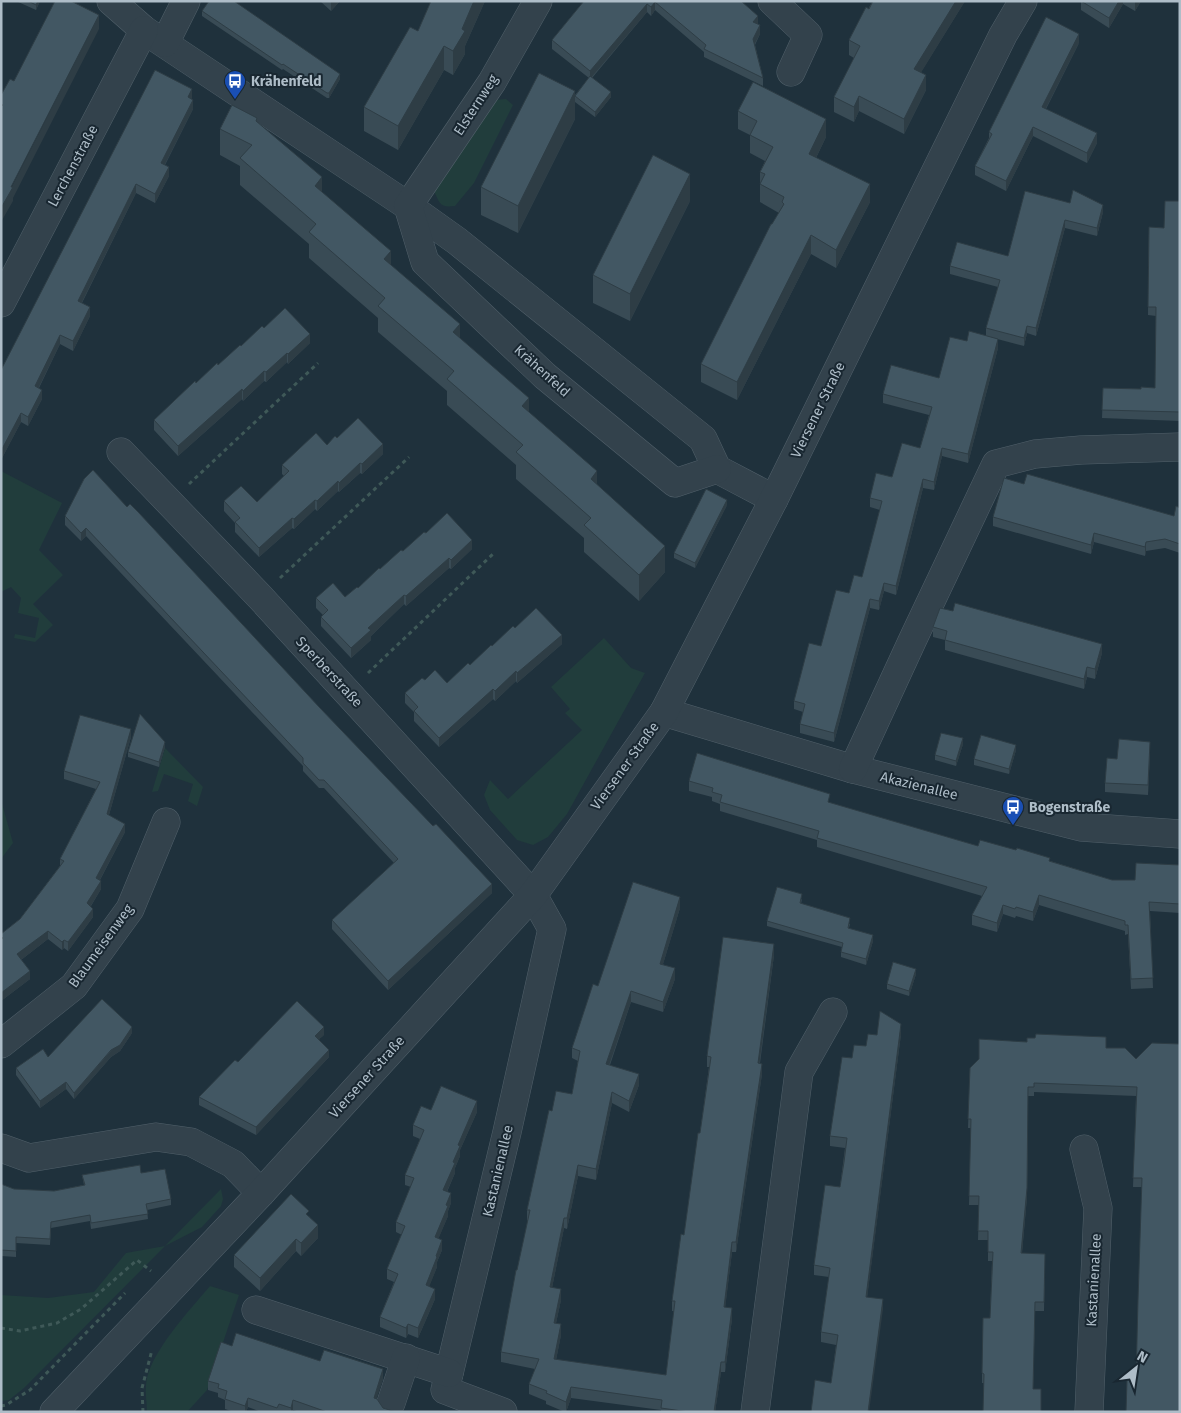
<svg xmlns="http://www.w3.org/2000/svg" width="1181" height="1413" font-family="'Fira Sans',sans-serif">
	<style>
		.green { fill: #213d3c }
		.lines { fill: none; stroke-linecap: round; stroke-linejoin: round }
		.minor-casing { stroke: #51606a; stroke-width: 29 }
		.path { stroke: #3f5958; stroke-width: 3; stroke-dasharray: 4 4; stroke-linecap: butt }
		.minor { stroke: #33424c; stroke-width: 28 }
		.wall { fill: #394b55 }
		.shaded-wall { fill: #2e3d45 }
		.building { fill: #425763; stroke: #2e3d45 }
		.labels { text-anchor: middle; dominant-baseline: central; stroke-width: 4; stroke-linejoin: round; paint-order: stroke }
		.poi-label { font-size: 14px; font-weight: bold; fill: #aebdc8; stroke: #192731; text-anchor: start }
		.street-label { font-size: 14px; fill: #aebdc8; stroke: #192731 }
	</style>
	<rect width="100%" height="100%" fill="#1f313c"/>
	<!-- green -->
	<g class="green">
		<path d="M506,99l7,6 -39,78 -19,23c-15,2 -15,-2 -21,-15l61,-91z"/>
		<path d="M1,471l61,32 -23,47 24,25 -30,29 20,21 -18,17 -21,-4 1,-4 20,4 4,-20 -21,-5 3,-15 -10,-11 -10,5z"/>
		<path d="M604,638l27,30 14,5 -78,141 -19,23 -15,8 -16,-5 -27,-30 -6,-15 6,-15 18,19 74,-69 -17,-17 5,-4 -19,-22z"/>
		<path d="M165,748l38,39 -6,19 -9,-5 5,-17 -29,-10 -6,17 -6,1z"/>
		<path d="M1,800l12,43 -12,16z"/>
		<path d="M221,1189l2,10 -2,7 -19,21 -37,19 -141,142 -15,12 -8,1v-106l47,3 46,-6 32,-39 39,-7z"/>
		<path d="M210,1286l29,9 -32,95 -20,22h-40c0,-9 -2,-18 -1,-27 2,-31 44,-75 64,-99z"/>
	</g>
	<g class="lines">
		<!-- minor casing -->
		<g class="minor-casing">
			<g id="minor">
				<path d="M111,1l33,29 264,176 49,35 246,198 14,30 57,30"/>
				<path d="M538,1l-46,81 -84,124 17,56 120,114 130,107 42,-14"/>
				<path d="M772,1l36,34 -17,37"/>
				<path d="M165,43l21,-42"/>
				<path d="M1,303l143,-273"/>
				<path d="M121,452l139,145 273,298 19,34 -45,203 -62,258 58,22"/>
				<path d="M664,712l189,57 228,58 99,7"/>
				<path d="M853,769l60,-130 83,-175 39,-10 46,-4 99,-3"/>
				<path d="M1,1044l73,-58 56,-77 36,-87"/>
				<path d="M1,1148l28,10 127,-21 35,5 42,22 28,29"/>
				<path d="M1084,1149l14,59 -9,204"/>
				<path d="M256,1310l193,63"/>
				<path d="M391,1403l15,-45"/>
				<path d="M54,1412l207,-219 272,-298 131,-183 110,-213 229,-464 20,-34"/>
				<path d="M755,1412l44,-340 34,-60"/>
			</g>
		</g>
		<!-- path -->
		<g class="path">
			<path d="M189,484l129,-121"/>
			<path d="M280,578l129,-121"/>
			<path d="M368,673l126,-120"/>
			<path d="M1,1328l19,3 37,-8 24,-14 56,-49 14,11"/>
			<path d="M1,1406l5,-1 24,-15 95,-97"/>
			<path d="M143,1412l-1,-24 10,-38"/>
		</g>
		<!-- minor -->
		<use href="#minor" class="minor"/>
	</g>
	<!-- wall -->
	<g class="wall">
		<path d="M16,1h24l-4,9z"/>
		<path d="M320,1h20l-9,10z"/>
		<path d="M431,1h54l-20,45v8l-12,21 -9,-5 -46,80 -34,-19v-24l54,-76z"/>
		<path d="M584,1h157l17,23 2,10 -5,11 8,33v8l-59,-29v-5l-49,-42 -4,6 -4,-4 -55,66 19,19 -16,20 -20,-15v17l-57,114 -37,-18v-28l94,-92 14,-17 -37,-29v-9z"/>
		<path d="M873,1h92l-44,71 5,18 -22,44 -45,-23 -5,11 -20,-10v-15l20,-39 -5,-3v-15z"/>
		<path d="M1081,1h60l-6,10 -12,-7 -14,24 -28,-18z"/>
		<path d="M202,11l138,68 -11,19h-2l-44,-29 -1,1 -80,-54z"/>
		<path d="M1079,43l-33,66 51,34 -10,20 -54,-27 -27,55 -31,-16v-9l14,-28v-6z"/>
		<path d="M192,98l-1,1 2,10 -28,56 4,11 -14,27 -19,-10 -54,110 8,13 -17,35 -13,-7 -21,44 3,11 -14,27 -7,-4 -19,36h-1v-88z"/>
		<path d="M738,111l88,26 -10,21 54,44 -34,66 -25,-14 -74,146 -36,-18v-18l71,-140 7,-11 -19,-11v-30l5,-11 -15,-8v-18l-12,-6z"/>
		<path d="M257,123l340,362 68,87 -26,29 -55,-49v-14l-68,-59v-14l-69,-60v-14l-69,-59v-14l-69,-60v-14l-69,-59v-19l-20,-11v-26z"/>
		<path d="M1025,191l78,21 -6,24 -32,-8 -29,108 -9,-3 -3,13 -38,-10v-8l12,-41 -48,-13v-8l58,-10z"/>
		<path d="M690,201l-60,120 -37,-18v-28z"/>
		<path d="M1180,201v220l-78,-3 1,-30 38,1 14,-1 1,-72 -8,-1 1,-88 15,1z"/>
		<path d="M264,328l46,15 -22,21 -1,-2 -21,20 -2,-1 -21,20 -1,-2 -64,57 -24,-26v-10l64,-55z"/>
		<path d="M998,348l-30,115 -26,-7 -8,34 -11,-2 -27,107 -12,-4 -5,19 -9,-2 -36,134 -34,-9v-9l3,-12 -9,-3v-8l27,-55 28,-53 13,-16 18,-67 -10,-3v-9l50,-50 9,-33 -46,-12v-9l56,-16z"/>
		<path d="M337,438l46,16 -21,20 -2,-1 -21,19 -1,-1 -21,20 -2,-2 -21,20 -2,-1 -33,29 -24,-25v-9l-11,-12v-10l33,1 27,-26 -2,-2v-9l45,-20z"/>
		<path d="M1024,484l150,32 6,-8v45l-15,-5 -19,3 -1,5 -51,-14 -3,12 -98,-28v-9z"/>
		<path d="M727,505l-32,63 -21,-10v-5z"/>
		<path d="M127,507l365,386 -104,97 -56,-61v-9l62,-57 -70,-75h-5l-16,-17v-5l-217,-230 -5,5 -16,-16v-9z"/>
		<path d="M426,533l46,16 -21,20 -2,-1 -43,38 -2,-2 -33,32v4l-20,18 -30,-32v-9l2,-2 -7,-7v-10l29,-1 13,-9z"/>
		<path d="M933,627l169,26 -7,26 -8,-2 -3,12 -139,-39v-10l-12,-3z"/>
		<path d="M515,628l47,16 -45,39 -1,-2 -21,20 -2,-2 -54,48 -25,-26v-9l-9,-9v-10l20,-13 22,3z"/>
		<path d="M131,737l-22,78 16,17 -25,48 1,9 -10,17 2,11 -25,34 -4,-3 -2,2 -14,-11 -27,21 9,19 -29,22v-67l19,-15 40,-53v-7l36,-70 -32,-10v-8z"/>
		<path d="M963,744l-7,22 -21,-6v-5z"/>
		<path d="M165,747l-6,20 -31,-10v-5z"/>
		<path d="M1016,750l-7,24 -35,-9v-6z"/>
		<path d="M1150,751l-2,44 -43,-3v-9l12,-24z"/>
		<path d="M689,781l141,22 148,43 72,15 62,19h23l45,-15v48l-30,-2 3,77 -22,1 -3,-55 -3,1v-4l-86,-26 -6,16 -17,-5 -1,2 -12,-4 -6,18 -25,-7v-10l10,-19 -165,-49v-7l-97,-29v-7l-8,-3v-4l-23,-6z"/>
		<path d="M802,899l-1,5 49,20 -1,4 24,13 -7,24 -25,-8v-5l1,-5 -75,-21v-5z"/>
		<path d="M680,908l-17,56 12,15 -12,33 -32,-10 -21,63 29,20 -10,27 -17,-9 -16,77 -18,-4 -11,53 -3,-1 -12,60 9,12 -5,23 5,12 -5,25 110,15 8,-64h-2v-10l12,-66 16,-102 9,-66h-2v-11l67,-101 -14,108 2,11 -8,54 -18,124h-4l-7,55 7,12 -7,53h-4l-6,40h-54v-2l-90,-12 -5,14h-1l-19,-8v-3l-17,-7v-10l6,-15 -34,-7v-10l27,-132h-1v-10l25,-99 20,-17 6,-33 -6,-3v-10l26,-62z"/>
		<path d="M916,974l-7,22 -22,-7v-5z"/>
		<path d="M132,1033l-12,18 -9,6 -37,42 -8,-10 -26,19 -24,-33v-7l32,-11z"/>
		<path d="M901,1034l-34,263 16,12 -52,74 5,-38 -15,-3v-10l8,-55 -15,-2v-10l26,-78 5,-39 -15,-2v-10l22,-78 14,-12 11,-11z"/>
		<path d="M324,1035l-5,4 10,18 -73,78 -57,-30v-8l39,-35z"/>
		<path d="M1152,1043l-16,337 6,-193h-9l3,-91 -102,-4v4h-6l-1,101 -5,56 23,1 -1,57h-9l-2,78 8,23 -57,-29h-2v-10l8,-55 2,-57h-4v-21h-10l1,-35h-10l2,-77h-3l2,-60 136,-20 30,11z"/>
		<path d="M431,1110l46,2 -17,38v6l-5,12v5l-8,19 4,11 -3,8v5l-10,23 4,11 -5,12v5l-8,19 6,13 -17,39 -10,-4 -2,4 -26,-11v-10l14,-35 -7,-3v-10l15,-34 -6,-3v-10l15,-35 -6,-2v-10l15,-36 -7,-3v-11z"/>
		<path d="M141,1173l30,26v6l-24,5 1,9 -57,10 -1,-8 -39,7 -1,17 -34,-2v14l-15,-1v-72l13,5 40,2 30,-6 -2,-10z"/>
		<path d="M309,1216l9,22 -17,18 -5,-5 -36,40 -26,-24v-12z"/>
		<path d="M232,1346l88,15 63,18 -7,20 7,9 13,4h-96l-7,-2v2h-32l-13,-5 -2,5h-12l-9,-3v-9l-7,-3v-4l-10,-3v-9z"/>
	</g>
	<!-- shaded-wall -->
	<g class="shaded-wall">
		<path d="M38,1h2l-4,9v-5z"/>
		<path d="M332,1h8l-9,10v-9z"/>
		<path d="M474,1h11l-20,45v8l-12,21v-24z"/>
		<path d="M956,1h9l-51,83v-15z"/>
		<path d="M1119,1h4v3l-14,24v-10z"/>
		<path d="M1135,1h6l-6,10z"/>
		<path d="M655,2v8l-4,6v-9z"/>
		<path d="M647,4v8l-57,67v-8z"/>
		<path d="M99,15v14l-86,169v3l-12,21v-14z"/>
		<path d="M758,16v9l-5,-3z"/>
		<path d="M760,25v9l-7,13v-8z"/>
		<path d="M1079,34v9l-37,73v-9z"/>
		<path d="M444,46v24l-46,80v-24z"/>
		<path d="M340,74v5l-11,19v-5z"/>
		<path d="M926,75v15l-22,44v-15z"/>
		<path d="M192,89v9l-4,8v-9z"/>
		<path d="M575,91v28l-57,114v-27z"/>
		<path d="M611,92v5l-16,20v-5z"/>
		<path d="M859,96v15l-5,11v-15z"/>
		<path d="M193,100v9l-32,63v-9z"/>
		<path d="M826,119v18l-17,35v-18z"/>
		<path d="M1033,127v9l-27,55v-10z"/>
		<path d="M1097,133v10l-10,20v-10z"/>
		<path d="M169,167v9l-14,27v-9z"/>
		<path d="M690,174v27l-60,120v-27z"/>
		<path d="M322,177v27l-7,-18z"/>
		<path d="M136,184v9l-58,117v-9z"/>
		<path d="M870,184v18l-34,66v-18z"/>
		<path d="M1103,205v7l-6,24v-8z"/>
		<path d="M1065,220v8l-29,108v-8z"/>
		<path d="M811,235v19l-74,146v-18z"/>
		<path d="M391,251v26l-7,-18z"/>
		<path d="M90,307v9l-17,35v-10z"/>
		<path d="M460,324v26l-7,-18z"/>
		<path d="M1027,326v7l-3,13v-8z"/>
		<path d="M310,334v9l-22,21v-10z"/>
		<path d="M60,335v9l-25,51v-9z"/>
		<path d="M998,339v9l-30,115v-9z"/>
		<path d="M287,353v9l-21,20v-10z"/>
		<path d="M264,371v10l-21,20v-10z"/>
		<path d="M242,389v10l-64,57v-10z"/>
		<path d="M42,390v9l-14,27v-9z"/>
		<path d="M529,398v27l-7,-19z"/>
		<path d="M21,413v9l-19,36v-9z"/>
		<path d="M383,444v10l-21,20v-10z"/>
		<path d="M942,448v8l-8,34v-8z"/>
		<path d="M360,463v10l-21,19v-9z"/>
		<path d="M597,471v27l-6,-19z"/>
		<path d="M923,479v9l-27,107v-9z"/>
		<path d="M338,481v10l-21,20v-10z"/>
		<path d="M315,500v9l-21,20v-10z"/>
		<path d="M727,500v5l-32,63v-5z"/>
		<path d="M292,518v10l-33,29v-9z"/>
		<path d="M86,528v8l-5,5v-8z"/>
		<path d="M1094,533v9l-3,12v-9z"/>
		<path d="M472,540v9l-21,20v-9z"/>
		<path d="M1146,542v9l-1,5v-9z"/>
		<path d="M665,546v26l-26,29v-26z"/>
		<path d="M449,558v10l-43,38v-10z"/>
		<path d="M884,583v8l-5,19v-9z"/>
		<path d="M404,595v9l-33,32v4l-20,18v-10l17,-20z"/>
		<path d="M870,599v9l-36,134v-9z"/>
		<path d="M562,635v9l-45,39v-10z"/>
		<path d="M1102,644v9l-7,26v-10z"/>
		<path d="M1087,667v10l-3,12v-10z"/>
		<path d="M516,671v10l-21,20v-10z"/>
		<path d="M493,689v10l-54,48v-9z"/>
		<path d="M131,729v8l-24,85v-8z"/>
		<path d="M963,738v6l-7,22v-5z"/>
		<path d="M165,742v5l-6,20v-5z"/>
		<path d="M1150,742v9l-2,44v-10z"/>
		<path d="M1016,745v5l-7,24v-5z"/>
		<path d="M125,824v8l-29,55v-9z"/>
		<path d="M101,881v8l-14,23v-9z"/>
		<path d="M492,884v9l-104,97v-9z"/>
		<path d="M1039,895v10l-6,16v-9z"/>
		<path d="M680,897v11l-20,66v-10z"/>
		<path d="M1003,905v9l-6,18v-9z"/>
		<path d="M93,909v8l-25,34v-9z"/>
		<path d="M48,931v8l-31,24v-9z"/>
		<path d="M873,935v6l-7,24v-6z"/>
		<path d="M64,940v8l-2,2v-8z"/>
		<path d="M774,944v11l-16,119v-11z"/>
		<path d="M675,968v11l-12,33v-10z"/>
		<path d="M916,969v5l-7,22v-5z"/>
		<path d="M30,971v8l-29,22v-8z"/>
		<path d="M631,991v11l-25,72v-10z"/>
		<path d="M901,1024v10l-35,273v-10z"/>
		<path d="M132,1027v6l-12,18 -9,6 -37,42v-6z"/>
		<path d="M324,1027v8l-9,8v-7z"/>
		<path d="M329,1050v7l-73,78v-8z"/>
		<path d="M762,1064v10l-26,178v-10z"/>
		<path d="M639,1074v11l-10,27v-11z"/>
		<path d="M66,1082v7l-26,19v-7z"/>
		<path d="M1028,1087l-1,110 -6,65z"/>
		<path d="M612,1092v11l-16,77v-11z"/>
		<path d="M477,1101v11l-17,38v6l-5,12v5l-12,27v-10l10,-28 5,-17z"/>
		<path d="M578,1165v11l-11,53v-11z"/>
		<path d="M451,1193v10l-3,8v5l-13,31v-10l11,-32z"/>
		<path d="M564,1218v10l-14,70v-11z"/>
		<path d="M318,1225v13l-17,18v-13z"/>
		<path d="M296,1239v12l-36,40v-13z"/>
		<path d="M442,1240v10l-5,12v5l-11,28v-10l10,-29z"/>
		<path d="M732,1242v10l-8,66v-11z"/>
		<path d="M435,1289v10l-17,39v-10z"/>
		<path d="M561,1289v11l-7,33v-10z"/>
		<path d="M883,1299v10l-14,103h-1z"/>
		<path d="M732,1308v11l-7,53v-10z"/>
		<path d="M408,1324v10l-2,4v-10z"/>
		<path d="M561,1324v11l-7,35v-11z"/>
		<path d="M721,1362v10l-6,40h-1z"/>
		<path d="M383,1369v10l-9,28v-9z"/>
		<path d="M571,1387v11l-5,14v-10z"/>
		<path d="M248,1398v9l-2,5h-1v-6z"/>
		<path d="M293,1400v12h-2v-4z"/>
	</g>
	<!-- building -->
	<g class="building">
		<path d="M28,1h10l-2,4z"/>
		<path d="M55,1h16l28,14 -88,172h2l-12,21v-101l2,-2 -2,-1v-9l9,-16 4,2z"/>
		<path d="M209,1h25l106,73 -11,19h-2l-44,-29 -1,1 -80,-54z"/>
		<path d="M431,1h43l-12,28 3,2 -12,20 -9,-5 -46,80 -34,-19 46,-80 8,4z"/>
		<path d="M584,1h157l17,15 -5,6 7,3 -7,14 10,39 -59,-29 2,-4 -51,-43 -4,5 -4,-3 -57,67 -38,-31z"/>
		<path d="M873,1h83l-42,68 12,6 -22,44 -45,-23 -5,11 -20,-10 26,-51 -11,-6 17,-33 3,2z"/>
		<path d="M1081,1h38l-10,17z"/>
		<path d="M1046,17l33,17 -37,73 55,26 -10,20 -54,-26 -27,54 -31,-15 17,-32 -3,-2z"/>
		<path d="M155,70l37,19 -4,8 5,3 -32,63 8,4 -14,27 -19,-10 -58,117 12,6 -17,34 -13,-6 -25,51 7,4 -14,27 -7,-4 -19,36 -1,-1v-78z"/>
		<path d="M539,73l36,18 -57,115 -37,-19z"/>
		<path d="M590,76l21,16 -16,20 -20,-16z"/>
		<path d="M753,82l73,37 -17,35 61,30 -34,66 -25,-15 -74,147 -36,-18 70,-140h1l12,-20 -2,-2 2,-5 -24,-13 5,-10 -5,-2 13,-25 -23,-12 7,-14 -19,-10z"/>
		<path d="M232,105l25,13 -1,3 66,56 -7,9 76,65 -7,8 76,65 -7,8 76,66 -7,8 75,65 -6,8 74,67 -26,29 -55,-50 7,-7 -75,-66 7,-7 -76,-66 7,-8 -76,-65 7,-8 -76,-66 7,-8 -76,-66 12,-13 -32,-16z"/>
		<path d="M653,155l37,19 -60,120 -37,-19z"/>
		<path d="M1073,190l30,15 -6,23 -32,-8 -29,108 -9,-2 -3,12 -38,-10 14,-48 -50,-14 7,-24 51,14 17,-65 45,12z"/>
		<path d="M1165,201h15v211l-78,-2 1,-22 38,1v-2l14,1 1,-81h-8l1,-80 15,1z"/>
		<path d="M285,308l25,26 -22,20 -1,-1 -21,19 -2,-1 -21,20 -1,-2 -64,57 -24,-26 41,-39 1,2 21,-20 1,2 22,-20 1,1 21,-20 2,2z"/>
		<path d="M969,331l29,8 -30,115 -26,-6 -8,34 -11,-3 -27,107 -12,-3 -5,18 -9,-2 -36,134 -34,-9 5,-20 -11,-3 15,-58 12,3 15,-56 13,3 5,-18 8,2 20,-76 -12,-3 6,-25 16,4 10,-34 18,5 12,-41 -49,-13 8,-29 48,13 11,-41 17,4z"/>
		<path d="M358,418l25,26 -21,20 -2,-1 -21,20 -1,-2 -21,20 -2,-1 -21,19 -2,-1 -33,30 -24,-26 5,-4 -16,-17 17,-15 16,16 32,-31 -7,-6 34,-32 11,12 8,-9 2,2z"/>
		<path d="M93,470l34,37 3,-3 9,9 181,195 113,118 3,-2 56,60 -104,97 -56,-61 66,-61 -74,-79h-5l-16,-17v-5l-217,-230 -5,5 -16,-17 19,-37z"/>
		<path d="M1027,474l147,42 2,-10 4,2v36l-15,-5 -19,3 -1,5 -51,-14 -3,12 -98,-28 11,-39 20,6z"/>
		<path d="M706,489l21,11 -32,63 -21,-10z"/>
		<path d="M447,513l25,27 -21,20 -2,-2 -43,38 -2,-1 -36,33 3,2 -20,18 -30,-31 7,-7 -12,-12 17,-15 12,14 12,-10 1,1 21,-20 1,1 21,-19 2,1 21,-19 2,1z"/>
		<path d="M955,603l147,41 -7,25 -8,-2 -3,12 -139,-39 2,-9 -14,-4 7,-19 13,3z"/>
		<path d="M536,608l26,27 -45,38 -1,-2 -21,20 -2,-2 -54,49 -25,-27 4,-4 -13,-14 17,-15 3,2 10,-10 12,13 21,-20 2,2 21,-20 1,1 21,-20 2,2z"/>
		<path d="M140,714l25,28 -6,20 -31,-10z"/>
		<path d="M80,715l51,14 -24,85 18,10 -29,54 5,3 -14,22 6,6 -25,33 -4,-2 -2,2 -14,-11 -31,23 13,17 -29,22v-53l2,-2 -2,-2v-2l19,-15 44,-58 -4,-2 40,-77 -36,-11z"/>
		<path d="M941,733l22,5 -7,23 -21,-6z"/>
		<path d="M981,735l35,10 -7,24 -35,-10z"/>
		<path d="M1119,739l31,3 -2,43 -43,-2 2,-25 10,1z"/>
		<path d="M697,753l133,41 -2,8 150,44 2,-6 36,10 1,-2 33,10 -1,3 63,19h23l1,-17 44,2v39l-31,-2 4,76 -22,1 -3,-54h-3v-4l-86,-26 -6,17 -17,-5 -1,2 -12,-4 -6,18 -25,-8 15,-28 -170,-49 2,-7 -99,-29 2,-7 -10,-3 1,-4 -24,-7z"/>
		<path d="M633,882l47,15 -20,67 15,4 -12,34 -32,-11 -25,73 33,10 -10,27 -17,-9 -16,77 -18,-4 -11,53h-3l-14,69 11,2 -7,34 7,1 -7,35 112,16 9,-74h-3l9,-67 3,1 14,-102h2l11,-76 -4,-1 16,-119 51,7 -16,119 4,1 -8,53 -18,125h-4l-8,65 8,1 -7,54h-4l-7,50h-25l-28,-4 1,-8 -91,-13 -5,15 -20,-9 1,-2 -18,-7 10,-25 -38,-7 15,-82h1l13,-60h-3l22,-100 3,1 4,-20 16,3 8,-43 -8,-3 21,-64 5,2z"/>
		<path d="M777,887l25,7 -2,9 50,15 -2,10 25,7 -7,24 -25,-7 2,-9 -76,-22z"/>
		<path d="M893,962l23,7 -7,22 -22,-7z"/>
		<path d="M102,999l30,28 -12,18 -9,5 -37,43 -8,-11 -26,19 -24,-33 27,-19 5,8z"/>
		<path d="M297,1001l27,26 -9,9 14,14 -73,77 -57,-30 36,-37 3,2z"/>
		<path d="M880,1011l21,13 -35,273 17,2 -15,113h-57l4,-32 16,3 7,-48 -17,-3 9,-64 -16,-3 11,-80 15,2 4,-25 3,-24 -17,-2 12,-79 10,1 2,-13 12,1 2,-12 9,1z"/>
		<path d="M1036,1034l70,3v11h19l11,11 16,-16 28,1v368h-54l1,-32h9l2,-80 4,-122h-9l4,-91 -103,-4v4h-6l-1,101 -6,65 24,1 -1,48h-9l-2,87h8v23h-58l1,-38 -2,-1 1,-55h7l3,-66h-5v-21h-10l1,-35h-10l2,-77h-3l2,-51 9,-9v-20l48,3v-4h8z"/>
		<path d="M441,1086l36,15 -19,44 2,1 -7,16 2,1 -12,27 8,3 -5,12 2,1 -13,31 7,3 -6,16 1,1 -11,28 9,4 -17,39 -10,-4 -2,4 -26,-11 18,-43 -11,-5 18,-43 -9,-4 18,-44 -9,-3 19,-45 -11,-5 8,-19 10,4z"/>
		<path d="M140,1165l1,8 24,-4 6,30 -25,5 2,10 -57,9 -1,-8 -39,7 -1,17 -34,-2v14l-15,-1v-66l13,5 40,2 31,-6 -3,-10z"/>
		<path d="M291,1194l18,17 -3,3 12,11 -17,18 -5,-4 -36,39 -26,-23z"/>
		<path d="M236,1333l84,28 4,-11 59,19 -9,29 3,1 6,9 13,4h-69l-34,-12 -2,8 -12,-4 -2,4 -29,-10 -3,8 -20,-7 2,-8 -9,-3 1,-4 -11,-3 13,-39 11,4z"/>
	</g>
	<!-- icons -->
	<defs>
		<g id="bus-pin" transform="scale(1.125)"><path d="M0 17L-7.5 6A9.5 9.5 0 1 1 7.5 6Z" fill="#1a4fb4" stroke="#192731"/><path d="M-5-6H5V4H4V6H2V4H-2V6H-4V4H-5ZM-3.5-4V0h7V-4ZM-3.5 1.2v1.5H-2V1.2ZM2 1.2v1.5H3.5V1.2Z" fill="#fff"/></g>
	</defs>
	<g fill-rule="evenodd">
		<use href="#bus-pin" x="235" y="81"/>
		<use href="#bus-pin" x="1013" y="807"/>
	</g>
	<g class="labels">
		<!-- poi labels -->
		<g class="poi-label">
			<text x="251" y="81">Krähenfeld</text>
			<text x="1029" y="807">Bogenstraße</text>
		</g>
		<!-- street labels -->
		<g class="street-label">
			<text transform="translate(476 105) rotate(-57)">Elsternweg</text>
			<text transform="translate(73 166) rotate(-62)">Lerchenstraße</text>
			<text transform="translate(542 371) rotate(42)">Krähenfeld</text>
			<text transform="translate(818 410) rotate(-64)">Viersener Straße</text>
			<text transform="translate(329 672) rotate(47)">Sperberstraße</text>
			<text transform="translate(625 766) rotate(-54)">Viersener Straße</text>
			<text transform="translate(919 786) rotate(14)">Akazienallee</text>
			<text transform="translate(101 946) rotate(-54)">Blaumeisenweg</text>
			<text transform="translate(367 1077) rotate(-48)">Viersener Straße</text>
			<text transform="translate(498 1171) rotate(-77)">Kastanienallee</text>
			<text transform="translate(1094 1280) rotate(-87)">Kastanienallee</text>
		</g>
	</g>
	<!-- border -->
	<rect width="1181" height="1413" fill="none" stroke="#aebdc8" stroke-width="5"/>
	<!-- north arrow -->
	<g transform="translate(1136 1368) rotate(30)" stroke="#192731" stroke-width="4" paint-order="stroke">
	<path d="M0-4L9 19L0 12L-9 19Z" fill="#aebdc8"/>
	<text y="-8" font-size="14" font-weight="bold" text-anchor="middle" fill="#aebdc8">N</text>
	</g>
</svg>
